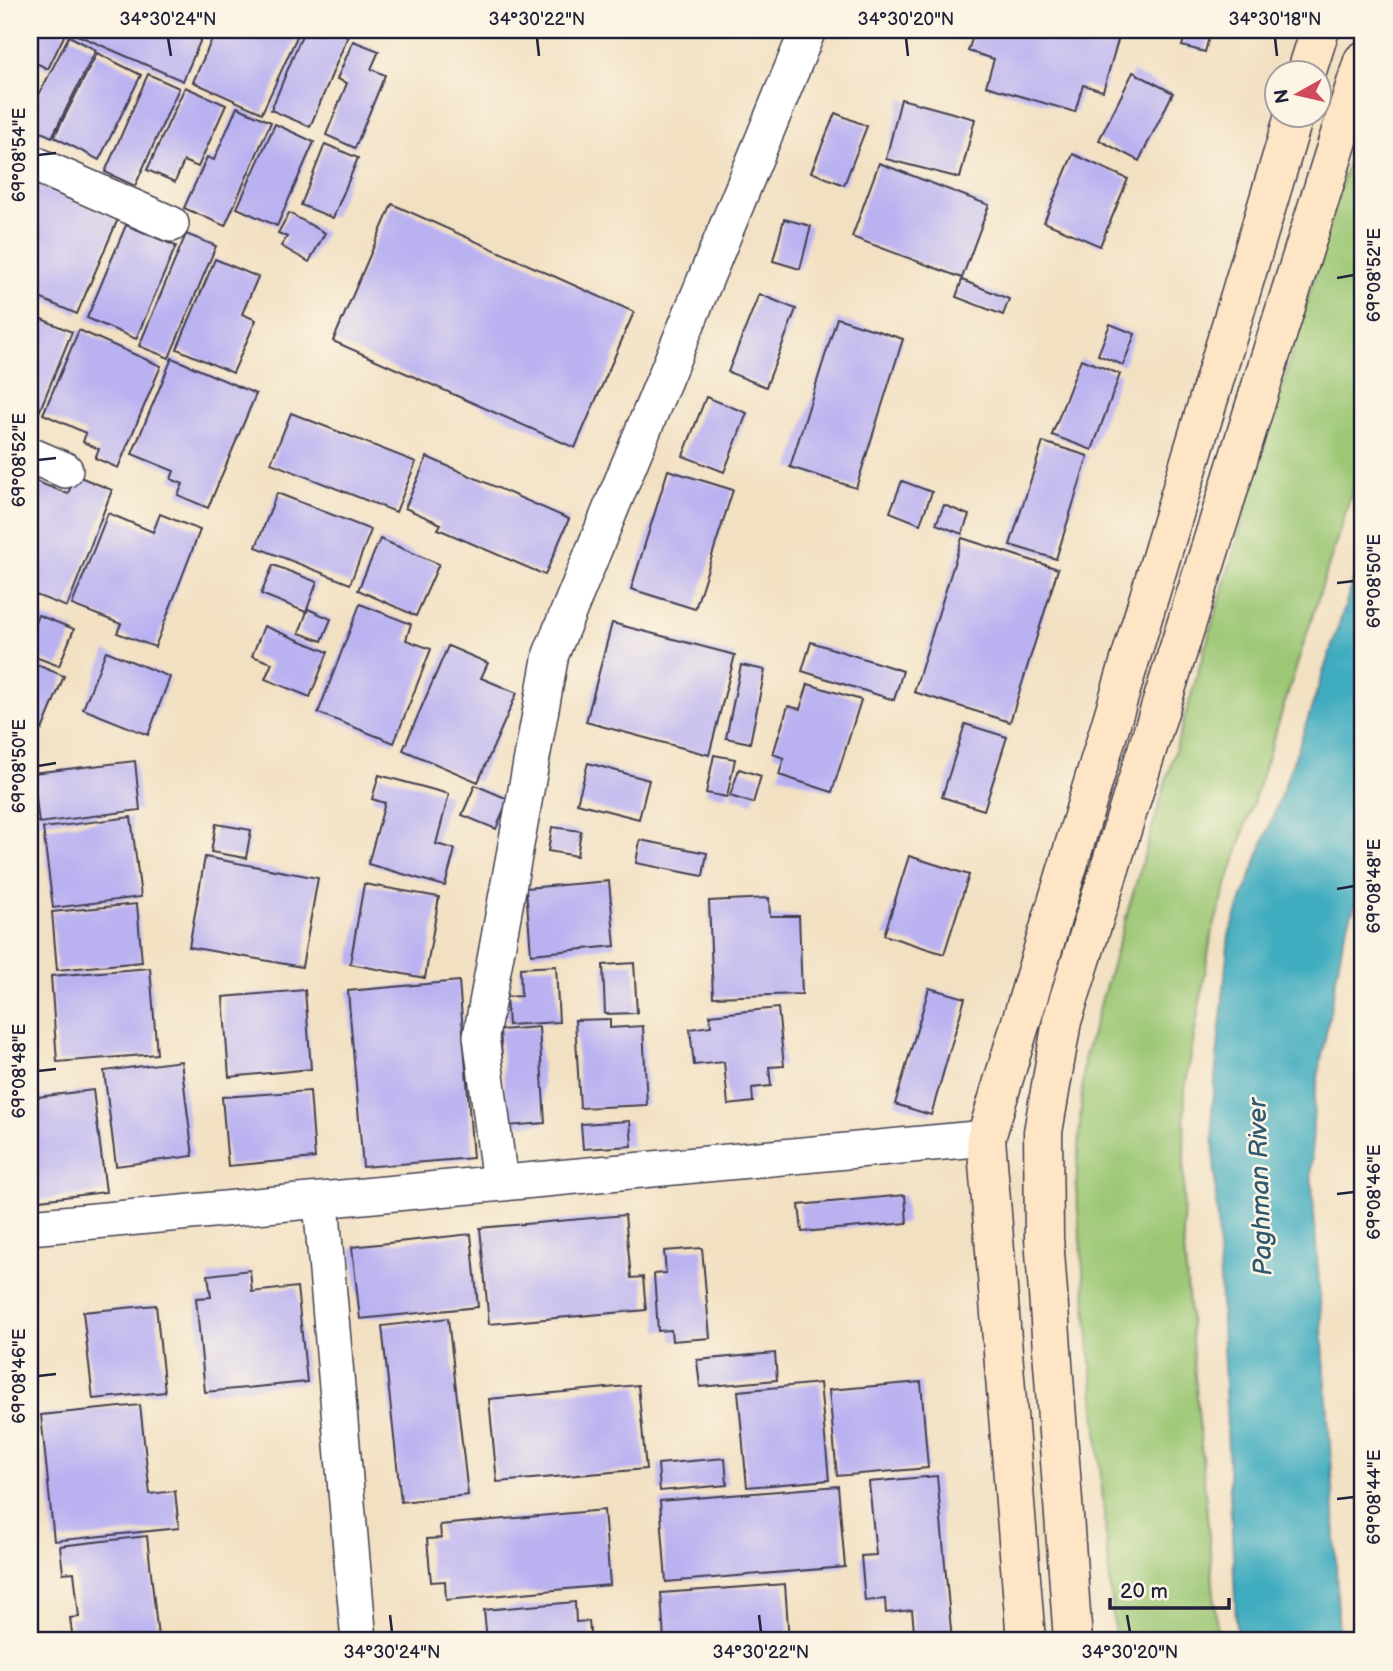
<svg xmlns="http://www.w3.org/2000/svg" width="1393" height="1671" font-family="'Balsamiq Sans',sans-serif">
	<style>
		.green { fill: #9cc774; stroke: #5f7458; stroke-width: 2 }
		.water { fill: #40acbf; stroke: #31677d; stroke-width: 2 }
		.building { fill: #bab1f1 }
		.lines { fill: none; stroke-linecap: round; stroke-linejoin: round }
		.street-casing { stroke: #413e4f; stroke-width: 38 }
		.secondary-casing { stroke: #413e4f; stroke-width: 41 }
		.street { stroke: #fff; stroke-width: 35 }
		.secondary { stroke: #fde5c5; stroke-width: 38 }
		.ticks { fill: none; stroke: #22223b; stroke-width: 2.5 }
		.labels { text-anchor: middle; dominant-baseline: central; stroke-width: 5; stroke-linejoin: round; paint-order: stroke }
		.water-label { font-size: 26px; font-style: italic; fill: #2e5970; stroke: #fcf5e5 }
		.neatline { fill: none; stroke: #22223b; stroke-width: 2.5 }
		.ticks-label { font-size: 18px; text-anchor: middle; fill: #22223b }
	</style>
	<rect width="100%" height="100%" fill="#fcf5e5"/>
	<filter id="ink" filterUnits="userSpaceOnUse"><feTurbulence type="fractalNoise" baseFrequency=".0143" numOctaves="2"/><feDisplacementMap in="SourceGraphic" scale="14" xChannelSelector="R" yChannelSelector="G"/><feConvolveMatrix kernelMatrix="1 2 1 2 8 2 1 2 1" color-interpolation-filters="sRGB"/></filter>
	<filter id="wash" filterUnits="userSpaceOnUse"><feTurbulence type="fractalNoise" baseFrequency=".00686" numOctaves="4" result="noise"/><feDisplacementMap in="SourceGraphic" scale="28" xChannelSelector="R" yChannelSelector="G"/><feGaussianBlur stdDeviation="1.57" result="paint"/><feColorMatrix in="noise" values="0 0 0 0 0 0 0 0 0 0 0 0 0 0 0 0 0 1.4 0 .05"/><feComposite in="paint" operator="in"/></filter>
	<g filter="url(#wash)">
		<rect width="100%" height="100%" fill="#f2e0c2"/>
		<!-- green -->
		<path class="green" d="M1351,152l12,4v301l-151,475 -27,157 -2,148 35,404h-103l-39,-453 8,-128z"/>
		<!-- water -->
		<path class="water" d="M1363,551v331l-20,57 -29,161 -3,70 22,318 6,153h-102l-25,-530 17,-176 70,-189z"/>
		<g id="blocks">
			<!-- building -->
			<g class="building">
				<path d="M30,30h27l8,4 -17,35 -18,-9z"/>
				<path d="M66,30h139l-22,51z"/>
				<path d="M216,30h84l-38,83 -69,-31z"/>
				<path d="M304,30h30l14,6 -38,91 -39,-17z"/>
				<path d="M975,30h146l-18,61 -20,-6 -8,27 -89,-26 8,-27 -26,-8z"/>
				<path d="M1187,30h24l-6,22 -23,-6z"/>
				<path d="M69,36l27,14 -44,87 -22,-10v-15z"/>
				<path d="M353,41l26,10 -8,18 14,6 -30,73 -29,-13 21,-52 -10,-4z"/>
				<path d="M97,53l44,22 -42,85 -45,-23z"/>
				<path d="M1133,72l40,21 -34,68 -40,-21z"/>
				<path d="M148,74l31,14 -44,98 -30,-14z"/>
				<path d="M185,87l41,18 -28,62 -14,-6 -9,21 -28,-12z"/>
				<path d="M901,99l74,20 -15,59 -74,-19z"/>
				<path d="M237,107l34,15 -46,104 -41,-18 23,-51 7,3z"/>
				<path d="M835,113l32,13 -23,59 -33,-13z"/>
				<path d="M275,124l39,18 -37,84 -40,-18z"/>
				<path d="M325,144l33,14 -25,60 -32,-13z"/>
				<path d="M1073,154l55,25 -28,67 -56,-24z"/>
				<path d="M879,163l110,42 -27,73 -110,-41z"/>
				<path d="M37,185l81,34 -41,95 -47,-20v-92z"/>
				<path d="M392,204l242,108 -59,136 -242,-107z"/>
				<path d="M289,213l36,20 -16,29 -28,-16 6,-9 -9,-4z"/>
				<path d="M784,219l27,7 -11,43 -27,-8z"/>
				<path d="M126,225l50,21 -40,93 -49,-21z"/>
				<path d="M186,234l30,12 -47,112 -30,-12z"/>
				<path d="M215,259l43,18 -16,37 14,6 -23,53 -56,-24z"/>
				<path d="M962,280l47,19 -6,16 -47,-18z"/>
				<path d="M759,294l37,15 -30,78 -38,-15z"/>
				<path d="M30,314l42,18 -42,102z"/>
				<path d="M837,318l66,21 -47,149 -66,-21z"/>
				<path d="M1110,324l25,10 -12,31 -25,-10z"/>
				<path d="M79,330l82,36 -43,102 -23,-10 4,-9 -16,-7 3,-9 -43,-19z"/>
				<path d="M172,358l84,36 -48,114 -30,-13 5,-11 -12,-5 3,-8 -42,-17z"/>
				<path d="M1081,359l39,15 -28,76 -40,-15z"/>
				<path d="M706,397l41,16 -23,59 -41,-16z"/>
				<path d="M291,413l125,49 -20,50 -125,-49z"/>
				<path d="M1043,442l45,14 -32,103 -46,-14z"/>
				<path d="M427,457l142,62 -24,56 -107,-46 3,-5 -36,-16z"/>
				<path d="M668,470l65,20 -38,119 -64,-20z"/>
				<path d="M75,475l37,15 -45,117 -34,-13 2,-5 -5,-2v-108l38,15z"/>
				<path d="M902,481l30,11 -12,32 -30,-12z"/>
				<path d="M277,493l94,37 -21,54 -94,-37z"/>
				<path d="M944,505l25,10 -7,19 -26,-10z"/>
				<path d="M108,513l45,19 7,-18 40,16 -45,117 -38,-14 4,-9 -49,-19z"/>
				<path d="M962,538l96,31 -48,153 -96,-30z"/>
				<path d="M380,539l59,25 -23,52 -58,-26z"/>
				<path d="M273,565l44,17 -11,30 -45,-18z"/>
				<path d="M360,604l51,20 -5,16 25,9 -37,94 -76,-30z"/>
				<path d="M308,609l23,10 -9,22 -23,-8z"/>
				<path d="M38,615l36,14 -15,37 -29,-11v-18z"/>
				<path d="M612,623l123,32 -26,100 -123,-33z"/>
				<path d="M264,626l64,26 -18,45 -45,-18 7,-16 -20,-7z"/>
				<path d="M811,642l92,29 -9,29 -92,-29z"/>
				<path d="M448,646l40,17 -7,15 36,15 -39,89 -75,-32z"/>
				<path d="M106,651l64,26 -22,58 -65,-26z"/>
				<path d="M30,662l34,14 -22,54 -12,-5z"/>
				<path d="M741,665l24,5 -15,73 -24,-5z"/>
				<path d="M808,684l53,16 -29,92 -53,-17 5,-17 -11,-4 15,-48 12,3z"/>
				<path d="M965,724l42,13 -23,73 -42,-13z"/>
				<path d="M714,755l21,4 -8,38 -21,-4z"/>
				<path d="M135,761l5,49 -101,13 -6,-50z"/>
				<path d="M588,763l61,17 -10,39 -62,-16z"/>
				<path d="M739,769l22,7 -8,27 -23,-7z"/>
				<path d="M379,775l70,19 -13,50 19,5 -10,37 -77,-22 17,-61 -13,-4z"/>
				<path d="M475,785l33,14 -12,30 -34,-14z"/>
				<path d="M131,817l10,80 -88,11 -10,-80z"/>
				<path d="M216,824l35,6 -5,28 -35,-6z"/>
				<path d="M552,827l29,4 -4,25 -29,-5z"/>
				<path d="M640,840l67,13 -4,23 -67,-13z"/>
				<path d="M909,856l60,19 -25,79 -60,-19z"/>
				<path d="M205,857l113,21 -16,89 -113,-20z"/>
				<path d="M609,881l6,65 -84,8 -5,-66z"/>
				<path d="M364,884l75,13 -14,81 -75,-14z"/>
				<path d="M769,898l1,18h29l3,78 -89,3 -4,-96z"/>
				<path d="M137,904l5,58 -85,8 -5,-58z"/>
				<path d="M634,963l3,50 -32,1 -2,-49z"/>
				<path d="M556,966l3,56 -51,3 -2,-28 15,-1 -1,-28z"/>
				<path d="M150,968l7,86 -100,8 -6,-86z"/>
				<path d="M459,981l14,177 -110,9 -15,-176z"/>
				<path d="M929,988l36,10 -34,117 -36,-11z"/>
				<path d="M305,990l6,79 -82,8 -6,-80z"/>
				<path d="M778,1008l6,58 -15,1 2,19 -19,2 1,14 -25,3 -4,-43 -30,3 -4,-36 21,-3 -1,-11z"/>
				<path d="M610,1019v9l33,-2 4,79 -67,3 -5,-88z"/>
				<path d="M539,1027l6,96 -38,3 -7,-96z"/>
				<path d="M181,1061l12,95 -77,10 -12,-95z"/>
				<path d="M93,1090l13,102 -75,9 -1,-103z"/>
				<path d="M310,1091l5,67 -87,8 -6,-69z"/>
				<path d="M630,1121l2,25 -49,3 -2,-25z"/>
				<path d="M905,1195l2,28 -105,9 -3,-27z"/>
				<path d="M625,1215l6,63 12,-1 3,33 -157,14 -9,-96z"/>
				<path d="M471,1234l7,73 -118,12 -8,-72z"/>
				<path d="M702,1248l8,90 -38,3 -1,-11 -13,1 -4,-57 12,-1 -2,-22z"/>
				<path d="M250,1270l2,22 45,-5 10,95 -102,10 -9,-94 15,-1 -3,-22z"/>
				<path d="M156,1305l9,87 -72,7 -10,-87z"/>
				<path d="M448,1318l20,177 -67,7 -19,-176z"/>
				<path d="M775,1353l2,27 -77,7 -3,-27z"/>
				<path d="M921,1382l7,86 -91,8 -8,-86z"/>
				<path d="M820,1383l9,97 -82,7 -9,-96z"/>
				<path d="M638,1385l8,84 -149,13 -8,-83z"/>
				<path d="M140,1405l10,89 25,-3 4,37 -125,13 -13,-126z"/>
				<path d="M725,1458l2,27 -67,6 -2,-27z"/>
				<path d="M937,1476l15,165h-37l-3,-31 -26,3 -1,-14 -20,2 -4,-45 15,-1 -7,-73z"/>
				<path d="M838,1486l7,81 -179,15 -6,-81z"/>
				<path d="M604,1510l6,75 -164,15 -1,-19 -14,1 -4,-43 14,-1 -1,-13z"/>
				<path d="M147,1536l11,101 -39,4h-46l-3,-23 9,-1 -5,-45 -11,1 -3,-27z"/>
				<path d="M785,1584l4,57h-125l-3,-48z"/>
				<path d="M575,1602l1,20 13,-1 2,20h-104l-3,-31z"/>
				<path d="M35,1628l2,13h-7v-12z"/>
			</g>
		</g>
	</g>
	<g filter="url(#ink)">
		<use href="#blocks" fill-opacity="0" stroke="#413e4f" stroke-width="2"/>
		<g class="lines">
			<!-- street casing -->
			<g class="street-casing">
				<g id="street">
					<path d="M30,162l141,62"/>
					<path d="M30,455l35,15"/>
					<path d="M500,1183l-19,-147 70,-382 257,-624"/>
					<path d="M321,1202l38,439"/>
					<path d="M30,1227l956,-89"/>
				</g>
			</g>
			<!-- secondary casing -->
			<g class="secondary-casing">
				<g id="secondary">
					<path d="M1306,74l14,-44"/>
					<path d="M1026,1641l-40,-503 308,-1022"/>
					<path d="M1073,1641l-29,-403 -1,-106 19,-111 301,-960"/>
				</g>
			</g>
			<!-- street -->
			<use href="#street" class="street"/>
			<!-- secondary -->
			<use href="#secondary" class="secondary"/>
		</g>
	</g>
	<!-- ticks -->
	<path class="ticks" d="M168,38l3,18M537,38l2,18M906,38l2,18M1275,38l2,18M38,155l18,-2M1337,278l17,-3M38,460l18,-2M1337,583l17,-2M38,766l18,-3M1337,889l17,-3M38,1071l18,-2M1337,1194l17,-2M38,1376l18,-2M1337,1499l17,-2M390,1615l2,17M759,1615l2,17M1127,1615l3,17"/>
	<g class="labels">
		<!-- water labels -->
		<g class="water-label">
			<text transform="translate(1261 1187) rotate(-92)">Paghman River</text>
		</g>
	</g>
	<!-- margin -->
	<rect width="1393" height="1671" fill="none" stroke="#fcf5e5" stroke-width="77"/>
	<!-- north arrow -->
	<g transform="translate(1298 94) rotate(262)"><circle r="33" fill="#fcf5e5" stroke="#a5a1a1" stroke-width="2"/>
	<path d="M0-5L12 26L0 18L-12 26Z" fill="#d1495b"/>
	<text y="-10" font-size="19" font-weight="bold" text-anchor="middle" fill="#22223b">N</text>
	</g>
	<!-- scale -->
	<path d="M1110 1598v10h119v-10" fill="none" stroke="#22223b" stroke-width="3.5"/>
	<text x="1120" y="1598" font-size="21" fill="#22223b" stroke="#fcf5e5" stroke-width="5" paint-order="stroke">20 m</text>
	<rect x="38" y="38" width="1316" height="1594" class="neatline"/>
	<g class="ticks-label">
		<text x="168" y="25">34°30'24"N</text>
		<text x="537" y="25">34°30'22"N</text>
		<text x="906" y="25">34°30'20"N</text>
		<text x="1275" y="25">34°30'18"N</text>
		<text transform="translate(19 155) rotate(-90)" y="6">69°08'54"E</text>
		<text transform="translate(1374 275) rotate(-90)" y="6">69°08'52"E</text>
		<text transform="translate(19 460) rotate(-90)" y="6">69°08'52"E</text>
		<text transform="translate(1374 581) rotate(-90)" y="6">69°08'50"E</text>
		<text transform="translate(19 766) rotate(-90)" y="6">69°08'50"E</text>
		<text transform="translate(1374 886) rotate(-90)" y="6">69°08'48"E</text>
		<text transform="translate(19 1071) rotate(-90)" y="6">69°08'48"E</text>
		<text transform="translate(1374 1192) rotate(-90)" y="6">69°08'46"E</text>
		<text transform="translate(19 1376) rotate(-90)" y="6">69°08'46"E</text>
		<text transform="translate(1374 1497) rotate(-90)" y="6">69°08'44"E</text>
		<text x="392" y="1658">34°30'24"N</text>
		<text x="761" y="1658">34°30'22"N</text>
		<text x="1130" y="1658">34°30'20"N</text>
	</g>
</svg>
